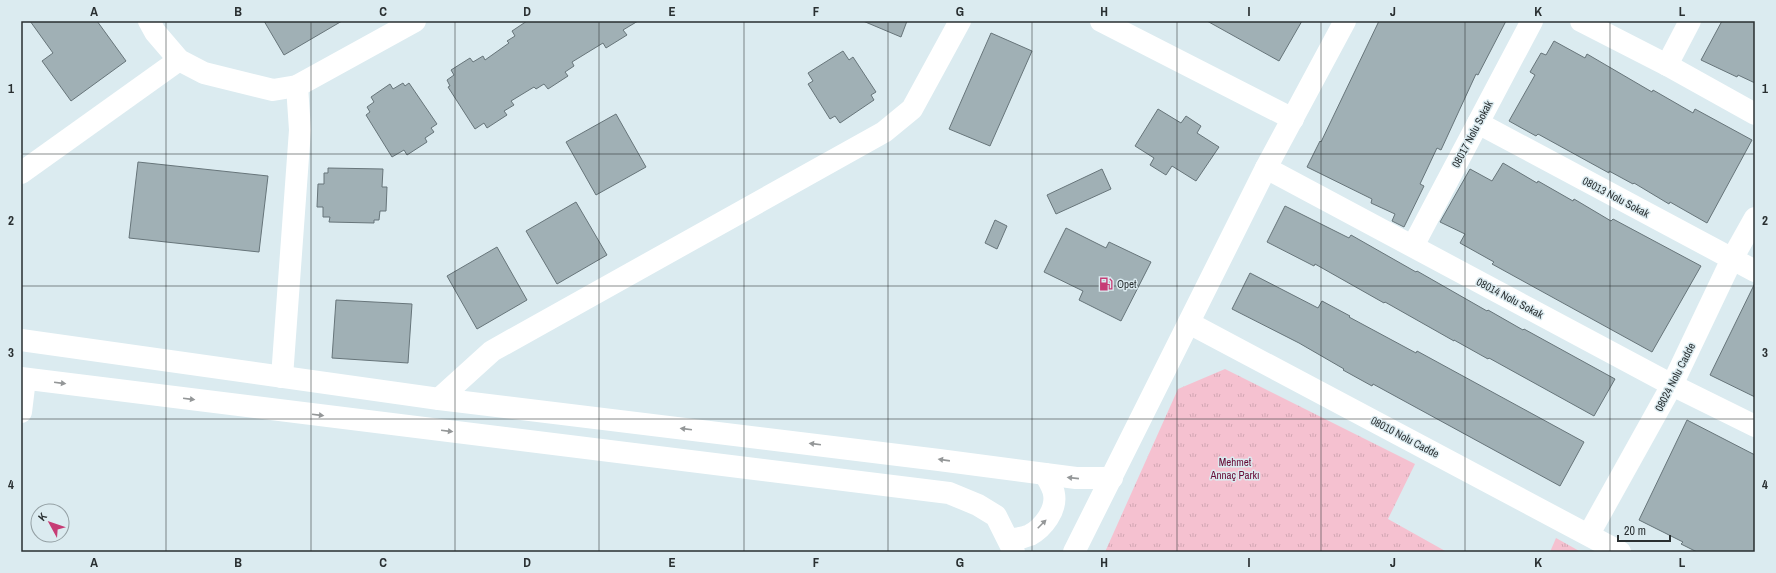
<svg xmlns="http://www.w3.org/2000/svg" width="1776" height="573" font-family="'Archivo Narrow',sans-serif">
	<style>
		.grass { fill: url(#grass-tufts) }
		.building { fill: #a0b0b5; stroke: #67757a }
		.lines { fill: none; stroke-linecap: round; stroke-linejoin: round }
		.minor { stroke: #fff; stroke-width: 22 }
		.oneway { fill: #949798 }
		.grid { fill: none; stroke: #292f31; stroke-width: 1; stroke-opacity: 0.55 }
		.labels { text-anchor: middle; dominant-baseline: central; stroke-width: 3; stroke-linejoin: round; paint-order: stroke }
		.street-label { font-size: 11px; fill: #292f31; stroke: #dbebf0 }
		.poi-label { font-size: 11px; fill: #292f31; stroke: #dbebf0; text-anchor: start }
		.park-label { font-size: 11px; fill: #670b36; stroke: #dbebf0 }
		.neatline { fill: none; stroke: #292f31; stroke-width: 1.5 }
		.grid-label { font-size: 13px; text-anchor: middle; font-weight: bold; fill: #292f31 }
	</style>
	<defs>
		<pattern id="grass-tufts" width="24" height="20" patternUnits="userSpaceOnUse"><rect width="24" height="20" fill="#f5c1d0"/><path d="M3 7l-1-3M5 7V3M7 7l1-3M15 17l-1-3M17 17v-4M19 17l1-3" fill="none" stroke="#d2a6b3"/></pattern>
	</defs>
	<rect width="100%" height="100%" fill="#dbebf0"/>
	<!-- grass -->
	<g class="grass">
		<path d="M1225,369l190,95 -27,55 59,33h-342l73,-163z"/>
		<path d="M1556,538l25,14h-31z"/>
	</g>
	<!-- building -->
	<g class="building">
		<path d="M30,21h67l29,40 -55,40 -29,-40 11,-8z"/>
		<path d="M264,21h78l-58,34z"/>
		<path d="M527,21h111l-15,9 4,5 -21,13 -3,-5 -31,19 2,4 -9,6 3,4 -20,13 -4,-5 -8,5 -2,-2 -23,14 3,4 -10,6 3,4 -20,13 -3,-5 -9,6 -27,-42 2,-1 -3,-6 7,-5 -3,-5 19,-12 3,4 10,-6 2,4 24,-17 -2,-2 8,-5 -3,-5z"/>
		<path d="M863,21h44l-6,16z"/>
		<path d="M1207,21h95l-23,40z"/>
		<path d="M1379,21h127l-28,54 -2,-1 -35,76 -4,-2 -17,36 4,2 -20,41 -12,-6 3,-7 -24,-11 1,-4 -65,-32 13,-26 1,1z"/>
		<path d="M1722,21h33v62l-17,-8 -1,2 -36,-17z"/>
		<path d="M991,33l41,18 -42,95 -41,-17z"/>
		<path d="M1554,41l31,17 2,-4 65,38 1,-2 40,23 2,-4 57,31 -45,83 -37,-21 -1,2 -35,-21 -1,1 -24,-13v2l-71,-39 -2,2 -27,-15 26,-46 -5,-3 11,-19 5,2z"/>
		<path d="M843,51l6,9 4,-3 23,35 -5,3 3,5 -34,23 -5,-7 -5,3 -22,-35 5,-3 -5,-8z"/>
		<path d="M403,83l2,3 4,-3 28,41 -6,4 3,4 -9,6 2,4 -20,13 -3,-5 -12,7 -26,-42 4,-3 -3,-5 7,-5 -3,-5 19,-13 3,5z"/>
		<path d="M1158,109l23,14 5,-7 15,10 -4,7 22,14 -23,34 -24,-15 -6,9 -16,-10 4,-7 -19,-12z"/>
		<path d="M616,114l30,53 -50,28 -30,-53z"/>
		<path d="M138,162l130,14 -9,76 -130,-14z"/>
		<path d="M1503,163l34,20 1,-2 35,20 1,-2 37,22 2,-2 88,47 -49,86 -160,-88 2,-2 -34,-19 5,-9 -25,-12 30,-53 22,12z"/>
		<path d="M328,168l55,1 -1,18h5l-1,24h-6l-1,9h-5v3l-45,-1 1,-5h-7v-10h-6l1,-23h6v-11h4z"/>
		<path d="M1102,169l9,20 -55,25 -9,-19z"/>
		<path d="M576,202l31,53 -50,29 -31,-53z"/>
		<path d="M1285,206l64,32 2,-3 65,37 1,-1 70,40 1,-1 35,20 1,-1 91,50 -21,37 -105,-58 -1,1 -34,-19v1l-69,-39 -1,1 -69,-39 -1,2 -47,-24z"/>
		<path d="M995,220l12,6 -10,23 -12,-6z"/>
		<path d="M1066,228l40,20 3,-6 42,20 -30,59 -42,-21 4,-9 -39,-19z"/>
		<path d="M497,247l30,53 -50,29 -30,-53z"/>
		<path d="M1250,273l68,35 4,-7 28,15 -1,1 67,36 1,-2 167,91 -24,44 -187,-102 -1,2 -29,-16 1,-1 -45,-26 -67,-34z"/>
		<path d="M1755,283v114l-45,-22z"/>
		<path d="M336,300l76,4 -4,59 -76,-5z"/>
		<path d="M1687,420l68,35v97h-58l-16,-8 2,-2 -44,-22z"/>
	</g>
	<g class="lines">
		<!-- minor -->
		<g class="minor">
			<path d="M149,21l6,11 24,28 25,13 69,17 24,-4 118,-65"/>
			<path d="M1101,21l192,98"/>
			<path d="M1581,21l86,44 88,49"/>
			<path d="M1667,65l23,-44"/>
			<path d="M1478,123l277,148"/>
			<path d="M1266,168l406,217 83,41"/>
			<path d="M21,173l158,-113"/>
			<path d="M1413,246l119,-225"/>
			<path d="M1189,323l431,229"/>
			<path d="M21,340l418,59 500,61 137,18h36"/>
			<path d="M282,377l18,-247 -3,-44"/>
			<path d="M21,378l928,115 29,12 18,11 18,36"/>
			<path d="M439,399l53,-48 392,-219 28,-23 48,-88"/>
			<path d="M21,412l4,-33"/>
			<path d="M1589,534l83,-149 60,-126 23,-41"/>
			<path d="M1008,539c8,0 15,-1 22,-4 13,-7 27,-25 24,-41 -1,-7 -6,-14 -9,-20"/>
			<path d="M1074,552l192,-384 79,-147"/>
		</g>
	</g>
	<!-- one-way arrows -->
	<defs><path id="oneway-solid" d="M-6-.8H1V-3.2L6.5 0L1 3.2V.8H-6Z"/></defs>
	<g class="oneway">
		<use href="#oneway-solid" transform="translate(60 383) rotate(7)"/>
		<use href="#oneway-solid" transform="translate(189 399) rotate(7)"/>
		<use href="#oneway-solid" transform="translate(318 415) rotate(7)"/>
		<use href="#oneway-solid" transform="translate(686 429) rotate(-173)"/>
		<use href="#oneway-solid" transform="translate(447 431) rotate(7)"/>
		<use href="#oneway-solid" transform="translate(815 444) rotate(-173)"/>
		<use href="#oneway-solid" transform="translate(944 460) rotate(-172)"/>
		<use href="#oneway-solid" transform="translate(1073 478) rotate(-174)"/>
		<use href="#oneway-solid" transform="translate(1042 524) rotate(-45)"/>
	</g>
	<!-- grid -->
	<path class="grid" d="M166,21v531M311,21v531M455,21v531M599,21v531M744,21v531M888,21v531M1032,21v531M1177,21v531M1321,21v531M1465,21v531M1610,21v531M21,154h1734M21,286h1734M21,419h1734"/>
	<!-- icons -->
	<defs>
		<g id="fuel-bare" transform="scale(1.08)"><path d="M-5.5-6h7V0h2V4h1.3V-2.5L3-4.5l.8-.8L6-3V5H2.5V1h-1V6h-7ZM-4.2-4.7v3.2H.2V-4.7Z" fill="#c63c75" stroke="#dbebf0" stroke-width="2.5" paint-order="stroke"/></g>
	</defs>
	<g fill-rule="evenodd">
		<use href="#fuel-bare" x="1106" y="284"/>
	</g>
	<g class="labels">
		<!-- street labels -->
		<g class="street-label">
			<text transform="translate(1472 134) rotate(-62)">08017 Nolu Sokak</text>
			<text transform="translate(1616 197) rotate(28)">08013 Nolu Sokak</text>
			<text transform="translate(1510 298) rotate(28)">08014 Nolu Sokak</text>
			<text transform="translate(1675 377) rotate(-63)">08024 Nolu Cadde</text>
			<text transform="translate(1405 437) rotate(28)">08010 Nolu Cadde</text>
		</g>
		<!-- poi labels -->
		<g class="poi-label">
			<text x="1117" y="284">Opet</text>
		</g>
		<!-- park labels -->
		<g class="park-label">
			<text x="1235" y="462">Mehmet<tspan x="1235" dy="13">Annaç Parkı</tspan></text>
		</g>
	</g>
	<!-- border -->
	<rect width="1776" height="573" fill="none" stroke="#dbebf0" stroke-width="44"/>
	<!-- north arrow -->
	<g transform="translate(50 523) rotate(310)"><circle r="19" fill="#dbebf0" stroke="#94a0a4"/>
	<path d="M0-3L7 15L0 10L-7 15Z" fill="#c63c75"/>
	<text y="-6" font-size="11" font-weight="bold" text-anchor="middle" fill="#292f31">K</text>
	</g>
	<!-- scale -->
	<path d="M1618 535v6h52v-6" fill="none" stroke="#292f31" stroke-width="2"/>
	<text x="1624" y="535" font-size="12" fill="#292f31" stroke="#dbebf0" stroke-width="3" paint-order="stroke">20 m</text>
	<rect x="22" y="22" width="1732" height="529" class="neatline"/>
	<g class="grid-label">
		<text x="94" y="16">A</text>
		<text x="238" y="16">B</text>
		<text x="383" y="16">C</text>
		<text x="527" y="16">D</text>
		<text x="672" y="16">E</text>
		<text x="816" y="16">F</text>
		<text x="960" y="16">G</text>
		<text x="1104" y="16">H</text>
		<text x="1249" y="16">I</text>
		<text x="1393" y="16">J</text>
		<text x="1538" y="16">K</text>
		<text x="1682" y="16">L</text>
		<text x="11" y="93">1</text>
		<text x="1765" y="93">1</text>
		<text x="11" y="225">2</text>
		<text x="1765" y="225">2</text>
		<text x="11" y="357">3</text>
		<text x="1765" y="357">3</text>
		<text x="11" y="489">4</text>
		<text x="1765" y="489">4</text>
		<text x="94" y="567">A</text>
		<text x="238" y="567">B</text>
		<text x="383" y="567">C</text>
		<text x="527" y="567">D</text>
		<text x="672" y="567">E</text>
		<text x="816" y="567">F</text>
		<text x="960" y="567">G</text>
		<text x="1104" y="567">H</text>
		<text x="1249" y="567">I</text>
		<text x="1393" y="567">J</text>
		<text x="1538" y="567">K</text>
		<text x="1682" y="567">L</text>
	</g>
</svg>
